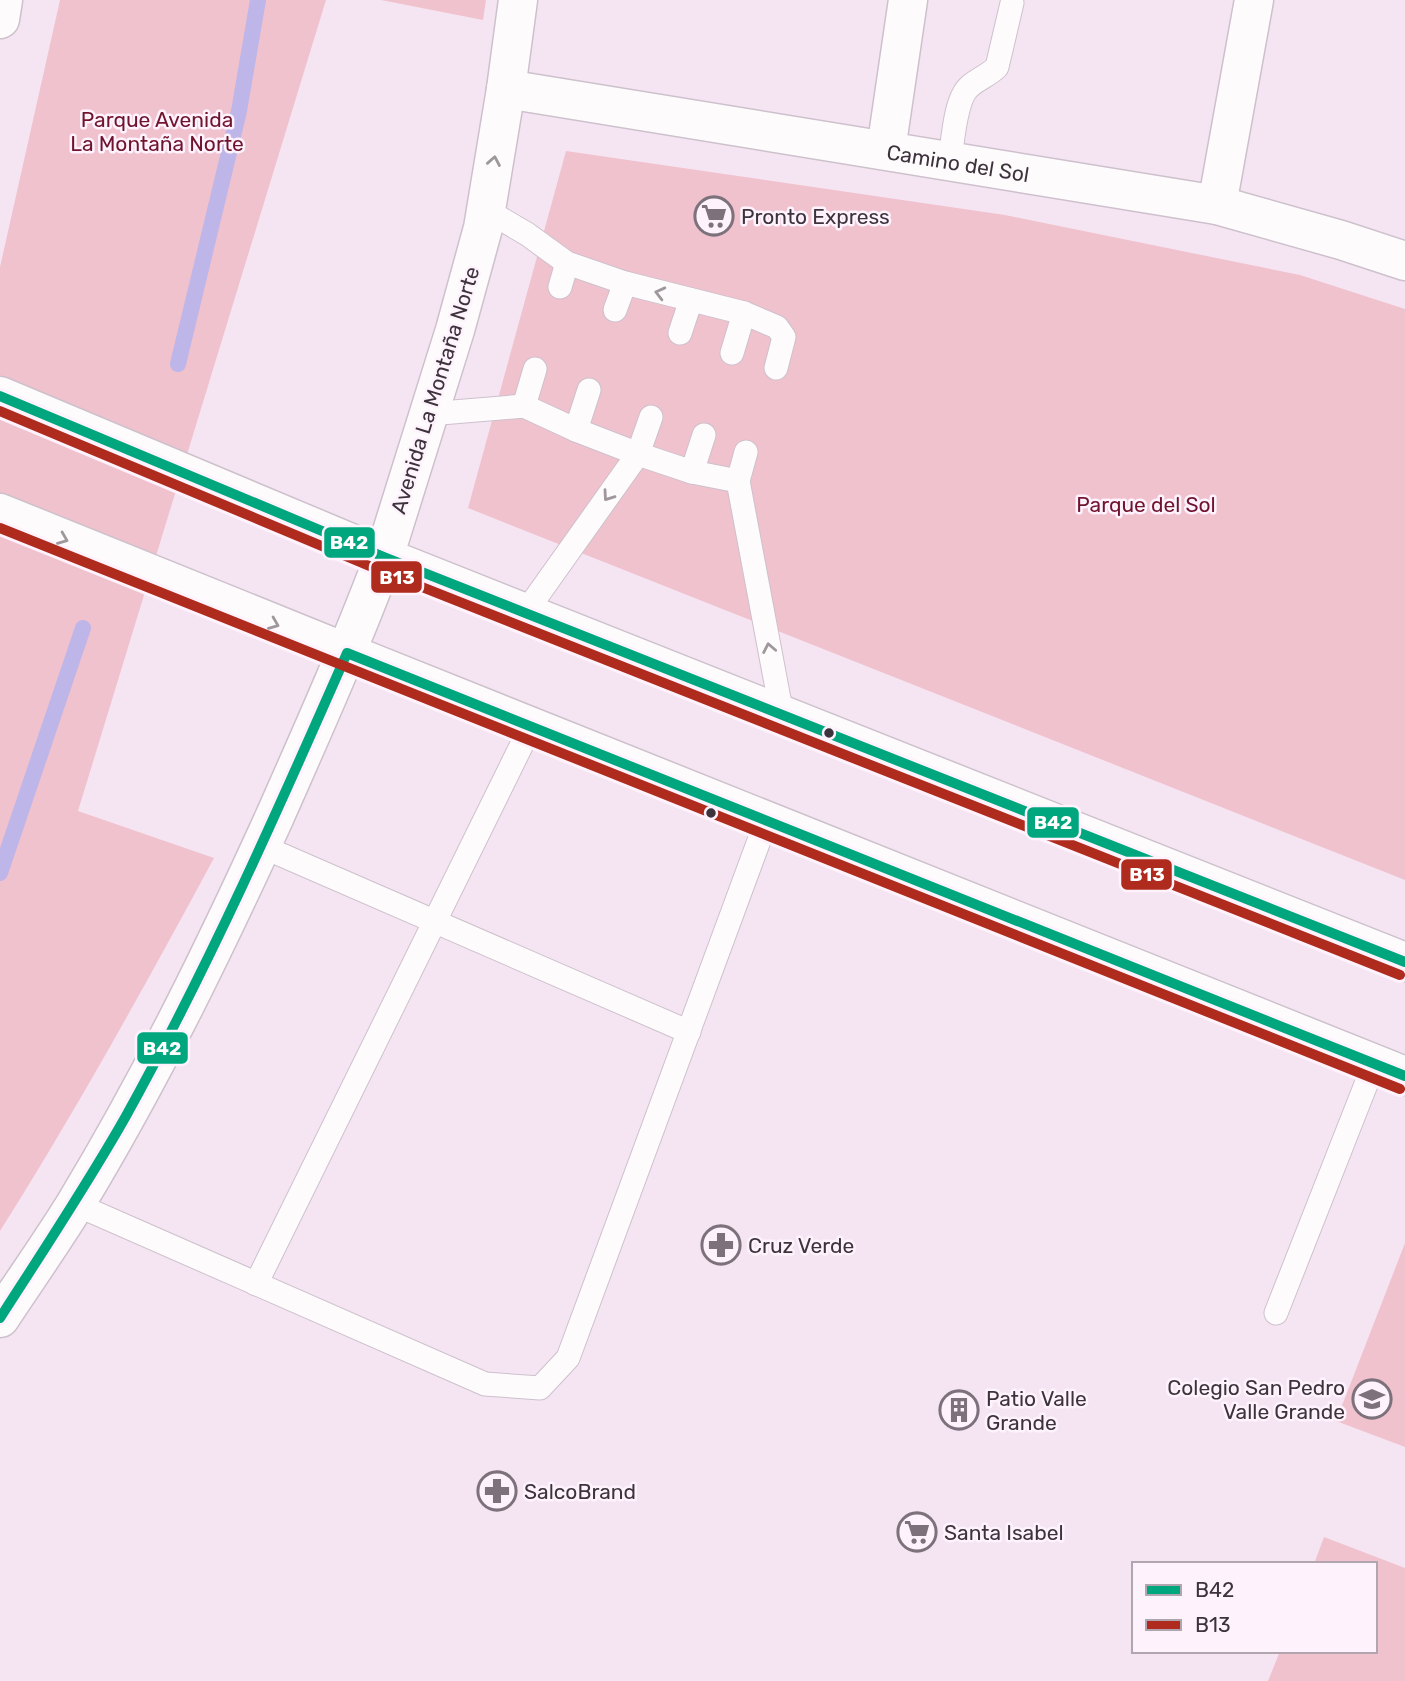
<svg xmlns="http://www.w3.org/2000/svg" width="1405" height="1681" font-family="Rubik,sans-serif">
	<style>
		.green { fill: #f0c2ce }
		.lines { fill: none; stroke-linecap: round; stroke-linejoin: round }
		.stream { stroke: #beb5e8; stroke-width: 16 }
		.service-casing { stroke: #cdc1cc; stroke-width: 25 }
		.minor-casing { stroke: #cdc1cc; stroke-width: 41 }
		.tertiary-casing { stroke: #cdc1cc; stroke-width: 41 }
		.secondary-casing { stroke: #cdc1cc; stroke-width: 41 }
		.service { stroke: #fefbfd; stroke-width: 23 }
		.minor { stroke: #fefbfd; stroke-width: 38 }
		.tertiary { stroke: #fefbfd; stroke-width: 38 }
		.secondary { stroke: #fefbfd; stroke-width: 38 }
		.bus-1-casing { stroke: #fef3fd; stroke-width: 16 }
		.bus-2-casing { stroke: #fef3fd; stroke-width: 16 }
		.bus-1 { stroke: #00a77e; stroke-width: 10 }
		.bus-2 { stroke: #af2b1e; stroke-width: 10 }
		.oneway { stroke: #9e979c }
		.bus-dot { fill: #3d333c; stroke: #fef3fd; stroke-width: 2.5 }
		.labels { text-anchor: middle; dominant-baseline: central; stroke-width: 5; stroke-linejoin: round; paint-order: stroke }
		.park-label { font-size: 21px; fill: #70142e; stroke: #fef3fd }
		.street-label { font-size: 21px; fill: #3d333c; stroke: #fef3fd }
		.poi-label { font-size: 21px; fill: #3d333c; stroke: #fef3fd; text-anchor: start }
		.line-badge { stroke: #fef3fd; stroke-width: 2.5 }
		.badge-label { font-size: 19px; text-anchor: middle; font-weight: bold; fill: #fff }
	</style>
	<rect width="100%" height="100%" fill="#f5e5f3"/>
	<!-- green -->
	<g class="green">
		<path d="M60,0h266l-248,811 136,47c-68,126 -137,251 -214,373v-964z"/>
		<path d="M381,0h105l-3,20z"/>
		<path d="M566,151l439,64 295,60 105,34v571l-937,-372z"/>
		<path d="M1405,1243v204l-69,-26z"/>
		<path d="M1324,1537l81,31v113h-137l12,-30h95v-87h-61z"/>
	</g>
	<g class="lines">
		<!-- stream -->
		<g class="stream">
			<path d="M178,364l61,-253 19,-111"/>
			<path d="M0,873l83,-245"/>
		</g>
		<!-- service casing -->
		<g class="service-casing">
			<g id="service">
				<path d="M950,160c3,-20 5,-62 20,-74 8,-7 19,-11 27,-19l15,-64"/>
				<path d="M486,210l41,24 40,29 58,20 119,30 33,14 7,10 -8,31"/>
				<path d="M560,287l7,-24"/>
				<path d="M615,310l10,-27"/>
				<path d="M680,333l11,-33"/>
				<path d="M732,353l12,-40"/>
				<path d="M524,406l11,-37"/>
				<path d="M429,414l95,-8 52,24 62,24 13,-37"/>
				<path d="M576,430l13,-40"/>
				<path d="M692,472l12,-37"/>
				<path d="M738,481l8,-29"/>
				<path d="M525,613l113,-159 54,18 46,9 44,234"/>
				<path d="M261,846l428,186"/>
				<path d="M75,1204l410,180 55,4 28,-30 199,-539"/>
				<path d="M256,1284l275,-558"/>
				<path d="M1276,1313l98,-249"/>
			</g>
		</g>
		<!-- minor casing -->
		<g class="minor-casing">
			<g id="minor">
				<path id="s1" d="M506,89l711,116 124,35 64,21"/>
				<path d="M886,150l22,-150"/>
				<path d="M1217,205l37,-205"/>
			</g>
		</g>
		<!-- tertiary casing -->
		<g class="tertiary-casing">
			<g id="tertiary">
				<path d="M518,0l-12,89 -23,139 -28,102 -71,227 1021,405"/>
				<path d="M0,19l3,-19"/>
				<path d="M347,653l1058,423"/>
			</g>
		</g>
		<!-- secondary casing -->
		<g class="secondary-casing">
			<g id="secondary">
				<path d="M0,396l384,161c-33,88 -71,173 -109,259 -60,132 -124,263 -199,387 -24,39 -51,77 -76,115"/>
				<path d="M0,513l347,140"/>
			</g>
		</g>
		<!-- service -->
		<use href="#service" class="service"/>
		<!-- minor -->
		<use href="#minor" class="minor"/>
		<!-- tertiary -->
		<use href="#tertiary" class="tertiary"/>
		<!-- secondary -->
		<use href="#secondary" class="secondary"/>
		<!-- bus-1 casing -->
		<g class="bus-1-casing">
			<g id="bus-1">
				<path d="M0,396l384,161 1021,405"/>
				<path d="M0,1318c43,-67 87,-133 126,-202 83,-150 152,-306 221,-463l1058,423"/>
			</g>
		</g>
		<!-- bus-2 casing -->
		<g class="bus-2-casing">
			<g id="bus-2">
				<path d="M0,411l379,159 1021,405"/>
				<path d="M0,528l1400,561"/>
			</g>
		</g>
		<!-- bus-1 -->
		<use href="#bus-1" class="bus-1"/>
		<!-- bus-2 -->
		<use href="#bus-2" class="bus-2"/>
	</g>
	<!-- one-way arrows -->
	<defs><path id="oneway-chevron" d="M-2-3.5L2.5 0L-2 3.5" fill="none" stroke-width="1.6" stroke-linecap="round" stroke-linejoin="round" transform="scale(1.75)"/></defs>
	<g class="oneway">
		<use href="#oneway-chevron" transform="translate(494 161) rotate(-80)"/>
		<use href="#oneway-chevron" transform="translate(660 293) rotate(-166)"/>
		<use href="#oneway-chevron" transform="translate(608 496) rotate(125)"/>
		<use href="#oneway-chevron" transform="translate(63 539) rotate(22)"/>
		<use href="#oneway-chevron" transform="translate(274 624) rotate(22)"/>
		<use href="#oneway-chevron" transform="translate(769 648) rotate(-101)"/>
	</g>
	<!-- icons -->
	<defs>
		<g id="supermarket-ring" transform="scale(2.0125)"><circle r="9.5" fill="#fef3fd" stroke="#7d717c" stroke-width="1.5"/><path d="M-6-5.5h2.5l.6 2H6L4.5 2H-2.5L-4.4-4H-6ZM-1.5 3.2a1.3 1.3 0 1 0 .1 0ZM3 3.2a1.3 1.3 0 1 0 .1 0Z" fill="#7d717c"/></g>
		<g id="pharmacy-ring" transform="scale(2.0125)"><circle r="9.5" fill="#fef3fd" stroke="#7d717c" stroke-width="1.5"/><path d="M-2-6h4v4h4v4h-4v4h-4v-4h-4v-4h4Z" fill="#7d717c"/></g>
		<g id="school-ring" transform="scale(2.0125)"><circle r="9.5" fill="#fef3fd" stroke="#7d717c" stroke-width="1.5"/><path d="M0-5L7-2L0 1L-7-2ZM-4 1L0 2.5L4 1V4Q0 6-4 4Z" fill="#7d717c"/></g>
		<g id="building-ring" transform="scale(2.0125)"><circle r="9.5" fill="#fef3fd" stroke="#7d717c" stroke-width="1.5"/><path d="M-4-6H4V6H1V3H-1V6H-4ZM-2.5-4.3h1.7v1.8h-1.7ZM.8-4.3h1.7v1.8H.8ZM-2.5-1h1.7V.8h-1.7ZM.8-1h1.7V.8H.8Z" fill="#7d717c"/></g>
	</defs>
	<g fill-rule="evenodd">
		<use href="#supermarket-ring" x="714" y="216"/>
		<use href="#pharmacy-ring" x="721" y="1245"/>
		<use href="#school-ring" x="1372" y="1399"/>
		<use href="#building-ring" x="959" y="1410"/>
		<use href="#pharmacy-ring" x="497" y="1491"/>
		<use href="#supermarket-ring" x="917" y="1532"/>
	</g>
	<!-- markers -->
	<g class="bus-dot">
		<circle cx="829" cy="733" r="6"/>
		<circle cx="711" cy="813" r="6"/>
	</g>
	<g class="labels">
		<!-- park labels -->
		<g class="park-label">
			<text x="157" y="119">Parque Avenida<tspan x="157" dy="24">La Montaña Norte</tspan></text>
			<text x="1146" y="504">Parque del Sol</text>
		</g>
		<!-- street labels -->
		<g class="street-label">
			<text stroke="none"><textPath href="#s1" startOffset="458">Camino del Sol</textPath></text>
			<text transform="translate(435 390) rotate(-73)">Avenida La Montaña Norte</text>
		</g>
		<!-- poi labels -->
		<g class="poi-label">
			<text x="741" y="216">Pronto Express</text>
			<text x="748" y="1245">Cruz Verde</text>
			<text x="1345" y="1387" text-anchor="end">Colegio San Pedro<tspan x="1345" dy="24">Valle Grande</tspan></text>
			<text x="986" y="1398">Patio Valle<tspan x="986" dy="24">Grande</tspan></text>
			<text x="524" y="1491">SalcoBrand</text>
			<text x="944" y="1532">Santa Isabel</text>
		</g>
	</g>
	<g class="line-badge">
		<rect x="323" y="526" width="53" height="33" rx="7" fill="#00a77e"/>
		<rect x="370" y="560" width="53" height="34" rx="7" fill="#af2b1e"/>
		<rect x="1026" y="806" width="54" height="33" rx="7" fill="#00a77e"/>
		<rect x="1120" y="858" width="53" height="33" rx="7" fill="#af2b1e"/>
		<rect x="136" y="1031" width="53" height="34" rx="7" fill="#00a77e"/>
	</g>
	<g class="badge-label">
		<text x="349" y="549">B42</text>
		<text x="397" y="584">B13</text>
		<text x="1053" y="829">B42</text>
		<text x="1147" y="881">B13</text>
		<text x="162" y="1055">B42</text>
	</g>
	<!-- legend -->
	<rect x="1132" y="1562" width="245" height="91" fill="#fef3fd" stroke="#b1a6b0" stroke-width="2"/>
	<rect x="1146" y="1585" width="35" height="10" fill="#00a77e" stroke="#b1a6b0" stroke-width="2"/>
	<text x="1195" y="1597" font-size="21" fill="#3d333c">B42</text>
	<rect x="1146" y="1620" width="35" height="10" fill="#af2b1e" stroke="#b1a6b0" stroke-width="2"/>
	<text x="1195" y="1632" font-size="21" fill="#3d333c">B13</text>
</svg>
